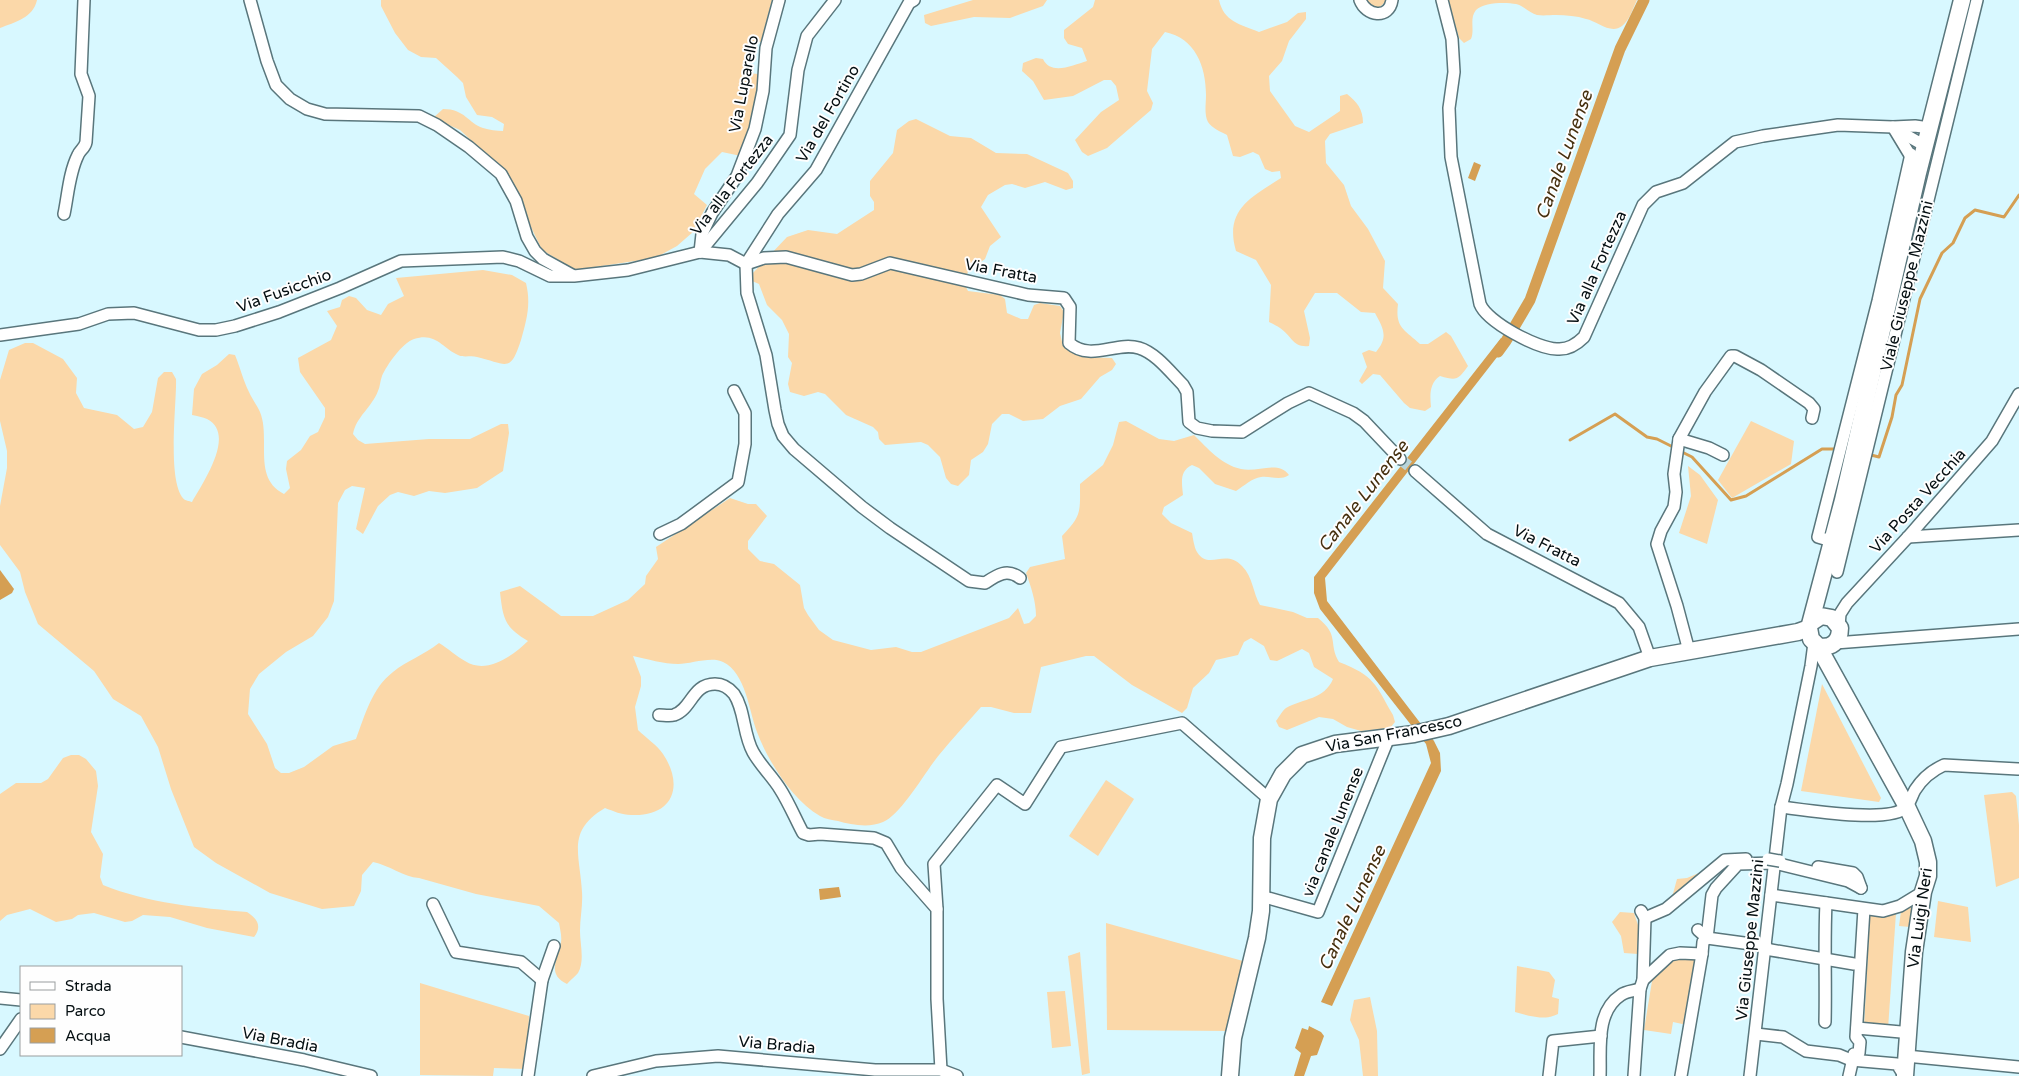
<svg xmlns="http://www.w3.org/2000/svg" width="2019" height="1076" font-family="'Varela Round',sans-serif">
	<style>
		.green { fill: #fbd8a9 }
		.water { fill: #d59f53 }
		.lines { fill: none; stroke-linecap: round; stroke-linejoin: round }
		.stream { stroke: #d59f53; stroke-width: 3 }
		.canal { stroke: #d59f53; stroke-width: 11 }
		.street-tunnel { stroke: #b8d5db; stroke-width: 11; stroke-dasharray: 11 5.5; stroke-linecap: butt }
		.street-casing { stroke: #59767c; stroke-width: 14 }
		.secondary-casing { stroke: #59767c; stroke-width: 19 }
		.street { stroke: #fff; stroke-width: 11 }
		.secondary { stroke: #fff; stroke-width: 16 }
		.street-bridge-casing { stroke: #59767c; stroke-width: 14; stroke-linecap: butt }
		.street-bridge { stroke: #fff; stroke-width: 11 }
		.labels { text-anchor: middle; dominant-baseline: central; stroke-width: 4; stroke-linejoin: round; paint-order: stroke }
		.street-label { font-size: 16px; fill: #040e11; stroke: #fefefe }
		.water-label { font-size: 18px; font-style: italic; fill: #452f0e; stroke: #fefefe }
	</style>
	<rect width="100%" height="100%" fill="#d8f8ff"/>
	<!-- green -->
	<g class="green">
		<path d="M0,0h37c-4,18 -22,22 -37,28z"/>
		<path d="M381,0h391l-11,42 -10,-1 -3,32 10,1 -6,55 -11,27 -19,-4 -17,17 -11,25 13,11 -14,27 -16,14 -22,12 -80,12 -33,-20 -38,-79 -44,-41 -27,-12 10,-9c22,0 25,14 40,19 6,2 14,3 20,3l1,-7 -12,-7 -15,-2 -11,-18 -3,-14 -6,-6 -21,-19 -15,-1 -13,-7 -13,-17 -14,-27z"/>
		<path d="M973,0h74l-4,6 -33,12 -36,-1 -43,9 -6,-3 -1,-8z"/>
		<path d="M1095,0h124c5,22 21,24 40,32l28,-10 11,-9 8,-1v7l-17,22 -7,20 -13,15 1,15 25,35 14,6 31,-21v-15l7,-2c10,8 16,15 16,29l-33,11 -5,7 1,22 18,22 7,21 17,23 17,32 -2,27 15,16c-3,24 6,25 22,40h8l18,-12 5,4 17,30c-10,14 -11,15 -28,10 -11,7 -10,20 -9,31l-6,4 -15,-3 -6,-5 -24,-28 -7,-1 -11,10 -3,-3 8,-14 -5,-14 7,-3 7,2c13,-15 7,-24 -1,-39l-14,-1 -24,-19h-22l-11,18 6,27 -1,8c-16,2 -17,-10 -29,-18 -3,-2 -7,-4 -11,-6l2,-37 -15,-25 -20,-9c-12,-41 15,-54 45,-73l-1,-7 -8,1 -7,-3 -6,-14 -6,-3 -13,5 -7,-1 -6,-21c-6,-3 -15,-7 -19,-13 -4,-7 -2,-19 -2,-27 0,-29 -11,-57 -41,-63l-13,17 -5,42 6,12 -2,7 -44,38 -19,8 -6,-4 -7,-12 26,-28 18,-12 -3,-14 -5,-6h-7l-31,16 -29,4 -11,-19 -11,-10 1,-8 13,-5 7,1c8,17 30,6 44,2l-5,-13 -14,-4 -4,-6v-8l29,-23z"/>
		<path d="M1366,0h20v1l-6,6 -5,1 -8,-5z"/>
		<path d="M1448,0h189c-4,8 -8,21 -15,26 -11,9 -25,-5 -36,-7 -9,-3 -20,-4 -30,-4 -6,0 -13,1 -19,0 -7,-2 -13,-9 -21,-11 -10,-2 -32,-2 -40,6 -7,9 -1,19 -5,29l-7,4 -5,-5z"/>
		<path d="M916,119l34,17 21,2 25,15 31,1 41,19 5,8v7l-7,2 -21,-8 -20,6 -13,-4 -7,1 -17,10 -7,12 20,30 -11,9 -5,13 -17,12 -3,14 3,6 32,4 5,4 2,14 14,6h7l6,-14 6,-2 20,3 4,6 -4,21 3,13 18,11 31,1 4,6 -4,6 -12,7 -19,22 -21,7 -17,13 -20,2 -14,-7h-7l-10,10 -4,20 -5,8 -12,8 -2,15 -11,11 -7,-2 -5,-6 -6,-21 -12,-12 -7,-3 -36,3 -6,-6 -1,-7 -5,-5 -27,-12 -21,-21 -7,-2 -14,4 -14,-4 -2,-8 4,-21 -4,-6 1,-23 -7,-14 -15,-15 -8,-21 -7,-3v-7l35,-37 21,-7 29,4 37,-24v-8l-4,-6v-15l23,-28 4,-23 12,-9z"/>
		<path d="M483,270l29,5 14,8c5,21 1,36 -5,57 -11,34 -14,24 -44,17 -6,-2 -13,1 -19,-2 -16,-7 -22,-23 -44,-16 -12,4 -27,26 -32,37 -2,5 -2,11 -4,15 -6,16 -22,26 -25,43l5,6 7,4 64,-5h41l31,-15h7l1,9 -6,38 -26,17 -32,5 -16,-2 -15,5 -16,-4 -8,3 -12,11 -15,28 -7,-5 9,-41 -13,-2 -7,4 -7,13 -4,98 -6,16 -15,19 -27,16 -27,22 -9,15 -2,25 19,30 8,24 6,5h8l15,-6 29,-21 23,-7c9,-24 16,-51 37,-67 13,-11 31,-17 46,-29 10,6 17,13 26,18 21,14 48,-5 63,-20 -24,-14 -25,-23 -28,-49l20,-6 41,30h32l35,-16 17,-16 1,-8 12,-17 -2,-12 74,-49 18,6h8l11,12 -19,25v8l12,12 14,3 26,21 4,23 4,7 11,15 14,10 38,10 25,-3 16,5h9l88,-34 9,-10 6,16 5,-1 7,-7c0,-15 -5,-29 -10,-43l4,-6 35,-8 -3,-23c20,-21 18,-24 18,-52l23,-19 10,-20 6,-23 7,-1 33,18 15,2 20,-6c13,13 28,30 47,34 16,4 37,-9 48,6 -9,6 -17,1 -28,2 -9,1 -17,9 -25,14l-21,-7 -16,-16 -7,-3c-13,6 -10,18 -9,30l-19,12 -2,7 9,9 21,10c1,5 2,14 5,19 12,19 28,-4 45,14 11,11 11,27 18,39l33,7 14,6h11c22,18 10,25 21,44 36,14 36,22 54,53l2,7 -5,6 -29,3 -14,-4 -14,-8 -14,-2 -32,13 -8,-3 -3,-6c3,-4 6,-10 10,-13 18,-10 38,-8 47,-29l-19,-12 -5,-14 -7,-4 -25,12 -7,-1 -6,-14 -13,-8 -7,4 -6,13 -22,5 -7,13 -16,15 -6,20 -5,5 -50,-28 -38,-29h-8l-45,11 -10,46h-17l-23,-6h-10c-14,16 -29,32 -42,48 -14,17 -38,60 -56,67 -13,6 -32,3 -45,-1 -6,-1 -13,-2 -18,-5 -28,-16 -52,-55 -63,-84 -8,-21 -11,-59 -34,-70 -12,-6 -32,2 -45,2 -14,0 -31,-5 -45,-8l8,21v9l-6,21 3,23c8,8 19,15 25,24 22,33 9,63 -32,61 -9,0 -18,-4 -26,-7 -39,23 -25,46 -23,84 1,13 -2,26 -2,39 0,13 5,30 -2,42 -3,4 -8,7 -11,11 -21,-10 -9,-25 -6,-42 1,-6 -1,-13 -2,-19l-20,-17 -63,-12 -57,-16c-16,-1 -30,-13 -46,-16l-11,13 -1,16 -7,15 -32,3 -52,-16 -54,-30 -22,-16 -23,-58 -13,-42 -17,-31 -28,-17 -19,-28 -56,-47 -13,-32 -5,-20 -20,-27v-39l7,-38v-17l-7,-30v-41l9,-30 16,-7h8l30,16 14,19 -1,15 8,15 33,7 17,14 9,-2 9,-15 6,-34 6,-6h8l4,7c1,23 -10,106 9,121 0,0 7,2 7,2 10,-18 45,-68 15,-83 -4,-2 -10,-3 -15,-4l2,-26 8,-15 15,-9 12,-11 6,1c5,12 8,25 14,37 3,7 8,13 11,20 11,27 -8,66 24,82l6,-6 -4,-19 1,-8 14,-11 9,-14 8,-4 7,-15v-9l-25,-36 -2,-14 33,-18 6,-14 -10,-15 13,-4 2,-7 7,-4 7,2 11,12 14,5 7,-11 16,-8 -8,-18z"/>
		<path d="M1751,421l43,20 -3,23 -59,34 -14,-18z"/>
		<path d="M1688,466l12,9 18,25 -11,44 -28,-11 12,-37z"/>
		<path d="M1822,684l59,114 -2,4 -78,-11z"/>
		<path d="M71,755h8l7,4 10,12 2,15 -7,46 12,22 -3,23 3,8c44,18 97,23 144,27 11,7 15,15 7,25l-47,-9 -37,-11 -27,-2 -11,6 -7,1 -31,-9 -16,2 -6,4 -16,3 -26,-13 -23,6 -7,6v-127l16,-11h25l7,-4 15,-21z"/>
		<path d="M1106,780l28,19 -36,57 -29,-20z"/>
		<path d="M2012,792l4,4 3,29v53l-23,9 -12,-92z"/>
		<path d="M1706,870l-35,31 6,-22 10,-1z"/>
		<path d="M1938,901l30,6 3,35 -37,-5z"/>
		<path d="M1912,906l-2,21 -11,-1 2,-15z"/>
		<path d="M1620,912l14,1 5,15 -1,26 -14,-1 -3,-17 -9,-14z"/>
		<path d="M1896,913l-8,116 -24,-2 6,-113z"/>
		<path d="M1106,923l137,38 -14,70 -122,-1z"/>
		<path d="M1080,952l10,121 -8,2 -14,-119z"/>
		<path d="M1674,957l24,2 -11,66 -14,-3 -2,12 -27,-4 9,-55z"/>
		<path d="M1517,966l32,6 6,8 -3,17 7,2 -1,15c-13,7 -29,2 -43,-2z"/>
		<path d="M420,983l109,33 -2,53 -33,-1 -1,8 -73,-1z"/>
		<path d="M1065,991l6,55 -19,2 -5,-56z"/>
		<path d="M1370,997l7,34 1,45h-15l-4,-36 -9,-20 4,-20z"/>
	</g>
	<!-- water -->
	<g class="water">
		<path d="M1474,162l7,3 -6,16 -7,-3z"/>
		<path d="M1501,338l7,5 -183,235 2,23 107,140 6,12 1,18 -109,235 -11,-4 110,-239 -5,-19 -106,-135 -6,-16v-16z"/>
		<path d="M0,570l14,19 -2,4 -12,7z"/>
		<path d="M839,887l2,10 -21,3 -1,-11z"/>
		<path d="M1309,1026l12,6 3,4 -7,19 -6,1 -7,20h-10l7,-23 -6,-5 7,-20 6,2z"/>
	</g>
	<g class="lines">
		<!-- stream -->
		<g class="stream">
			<path d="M1570,440l45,-26 32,23 10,2 18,9"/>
			<path d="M1680,451l12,6 39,43 15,-4 76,-47h13"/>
			<path d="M1871,455l8,2 13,-40 4,-22 6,-10 18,-86 22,-46 11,-10 12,-25 10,-8 29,7 15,-22"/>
		</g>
		<!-- canal -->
		<path class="canal" d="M1498,352l8,-11 24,-41 90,-251 24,-49"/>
		<!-- street-tunnel -->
		<path class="street-tunnel" d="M1400,459l15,12"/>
		<!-- street casing -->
		<g class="street-casing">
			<g id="street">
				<path d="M250,0l17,61 9,24 14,14 17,10 18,5 94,2 18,9 32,22 32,27 15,27 11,36 8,14 8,8 29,16"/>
				<path d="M914,0l-5,3 -93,167 -38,44 -32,50 1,29 19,62 9,55 3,14 5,12 11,13 68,58 28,21 79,53 16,2c12,-8 22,-15 35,-5"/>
				<path d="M1360,0c6,16 29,20 32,0"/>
				<path d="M1442,0l10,39 2,33 -5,36 2,49 29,147c7,18 58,45 77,45 11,1 20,-5 27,-12l59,-132 13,-13 27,-9 52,-41 28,-6 75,-11 55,2 22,-1 14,2"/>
				<path d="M1893,127l20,33"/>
				<path d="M1897,130l23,13 5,1"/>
				<path d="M64,214c4,-19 5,-41 14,-59 2,-5 7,-7 8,-13l3,-46 -8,-22 3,-74"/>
				<path d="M700,252l57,-69 33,-48 8,-65 9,-34 28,-36"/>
				<path d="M700,252l2,-18 10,-21 25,-37 18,-47 8,-38 3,-43 13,-48"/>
				<path d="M746,264l18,-6 22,-1 66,18 9,-1 29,-11 138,32 36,3 6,9 -1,36c22,19 47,-2 70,5 17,5 32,25 44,37l4,7 2,30 8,6 15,3 30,1 46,-29 21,-10 44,20 11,8 36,38"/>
				<path d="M0,335l79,-11 29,-10 26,-1 65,17h17l19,-4 44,-14 61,-24 61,-27 102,-4 16,4 31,15h24l54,-6 72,-18 29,3 17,9"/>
				<path d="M1679,439l30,9 14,7"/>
				<path d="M1415,471l72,63 132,69 20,24 11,31"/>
				<path d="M660,534l21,-10 57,-42 7,-38v-31l-11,-22"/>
				<path d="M1908,537l111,-7"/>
				<path d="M1838,543l-20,-6 60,-236 33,-147"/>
				<path d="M1837,572l140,-572"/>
				<path d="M1839,626l1,-12 7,-11 61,-66 84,-96 27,-47"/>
				<path d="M1835,643l184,-14"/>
				<path d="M1689,651l-12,-45 -20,-62 4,-13 13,-24 2,-15 -2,-18 5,-35 26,-47 26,-36h4l26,14 48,33 5,6 -2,9"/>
				<path d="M659,715c4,0 11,1 15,0 18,-6 18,-31 41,-31 8,0 14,4 19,10 11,16 9,40 19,58 7,13 19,24 27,37 9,14 15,29 23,44l6,2 11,-1 54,4 12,5 15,25 36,41v90l4,71"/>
				<path d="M1781,807c24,3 110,17 125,0 4,-4 6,-12 9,-17 7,-11 18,-20 29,-25l74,4"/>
				<path d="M1818,867l35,6 4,4 4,11"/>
				<path d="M1771,895l112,16 17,-5 23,-14"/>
				<path d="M1261,896l57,16 71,-175"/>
				<path d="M433,904l23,48 65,10 21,18"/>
				<path d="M937,909l-3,-45 63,-79 28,19 36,-57 121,-24 87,76"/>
				<path d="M1645,918l21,-9 59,-49 21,-1"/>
				<path d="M1698,930l9,8 59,8"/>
				<path d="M1765,949l89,15"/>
				<path d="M1643,980l27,-25 10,-2 22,1 1,-12 4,-4 5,-43 4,-7 22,-24 37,-1 73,18 13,7"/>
				<path d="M0,998l21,2"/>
				<path d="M1825,1022c1,-40 -1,-79 1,-119"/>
				<path d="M1857,1028l44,4"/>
				<path d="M1756,1034l27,3 23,14 33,4 12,5 46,4 5,8"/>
				<path d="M181,1037l123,23 67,16"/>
				<path d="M0,1049l21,-30"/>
				<path d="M1906,1056l113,11"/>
				<path d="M528,1076l14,-96 12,-34"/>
				<path d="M593,1076l63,-15 62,-5 157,14h66l16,6"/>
				<path d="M1549,1076l4,-35 48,-5"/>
				<path d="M1600,1076c1,-27 -5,-64 21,-81 5,-4 13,-4 19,-6"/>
				<path d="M1634,1076l6,-87 3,-9 2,-62 -4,-7"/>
				<path d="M1681,1076l21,-122"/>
				<path d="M1750,1076l31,-269 6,-23 24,-118 3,-23"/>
				<path d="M1849,1076l5,-22 5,-1 1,-11 -4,-5 8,-128"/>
			</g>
		</g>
		<!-- secondary casing -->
		<g class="secondary-casing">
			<g id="secondary">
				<path d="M1812,622l9,-6 11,2 8,10c0,14 -9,21 -22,18l-7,-7 -2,-11 34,-128 75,-327 44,-173"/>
				<path d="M1818,646l89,161 16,34 5,21v14l-5,16 -9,60 -9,124"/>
				<path d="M1230,1076l3,-38 24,-100 4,-27 1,-73 7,-39 14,-25 19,-19 33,-11 79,-10 35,-8 201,-68 148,-26 11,-4"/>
			</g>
		</g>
		<!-- street -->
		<use href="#street" class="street"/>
		<!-- secondary -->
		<use href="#secondary" class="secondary"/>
		<!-- street-bridge casing -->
		<g class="street-bridge-casing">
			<path id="street-bridge" d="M1768,859l12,2"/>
		</g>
		<!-- street-bridge -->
		<use href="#street-bridge" class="street-bridge"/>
	</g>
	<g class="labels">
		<!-- street labels -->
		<g class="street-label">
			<text transform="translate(744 84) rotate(-79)">Via Luparello</text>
			<text transform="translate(828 114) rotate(-60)">Via del Fortino</text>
			<text transform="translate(732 185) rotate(-52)">Via alla Fortezza</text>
			<text transform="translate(1597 268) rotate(-66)">Via alla Fortezza</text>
			<text transform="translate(1001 271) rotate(11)">Via Fratta</text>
			<text transform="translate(1907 286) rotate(-76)">Viale Giuseppe Mazzini</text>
			<text transform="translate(284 291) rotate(-20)">Via Fusicchio</text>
			<text transform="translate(1918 501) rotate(-48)">Via Posta Vecchia</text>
			<text transform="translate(1547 546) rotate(27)">Via Fratta</text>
			<text transform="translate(1394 734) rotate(-11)">Via San Francesco</text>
			<text transform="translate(1333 832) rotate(-68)">via canale lunense</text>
			<text transform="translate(1920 918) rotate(-82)">Via Luigi Neri</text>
			<text transform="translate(1750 940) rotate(-84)">Via Giuseppe Mazzini</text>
			<text transform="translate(280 1040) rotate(11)">Via Bradia</text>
			<text transform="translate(777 1045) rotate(5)">Via Bradia</text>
		</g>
		<!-- water labels -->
		<g class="water-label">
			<text transform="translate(1564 155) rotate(-70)">Canale Lunense</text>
			<text transform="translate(1363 496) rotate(-52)">Canale Lunense</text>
			<text transform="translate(1352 908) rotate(-65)">Canale Lunense</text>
		</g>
	</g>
	<!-- legend -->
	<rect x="20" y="966" width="162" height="90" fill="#fefefe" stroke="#9a9e9f"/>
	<rect x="30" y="982" width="25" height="8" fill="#ffffff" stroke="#9a9e9f"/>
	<text x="65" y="991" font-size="15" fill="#040e11">Strada</text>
	<rect x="30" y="1004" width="25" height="15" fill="#fbd8a9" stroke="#9a9e9f"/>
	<text x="65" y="1016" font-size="15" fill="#040e11">Parco</text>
	<rect x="30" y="1028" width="25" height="15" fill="#d59f53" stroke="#9a9e9f"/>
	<text x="65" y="1041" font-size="15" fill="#040e11">Acqua</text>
</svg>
